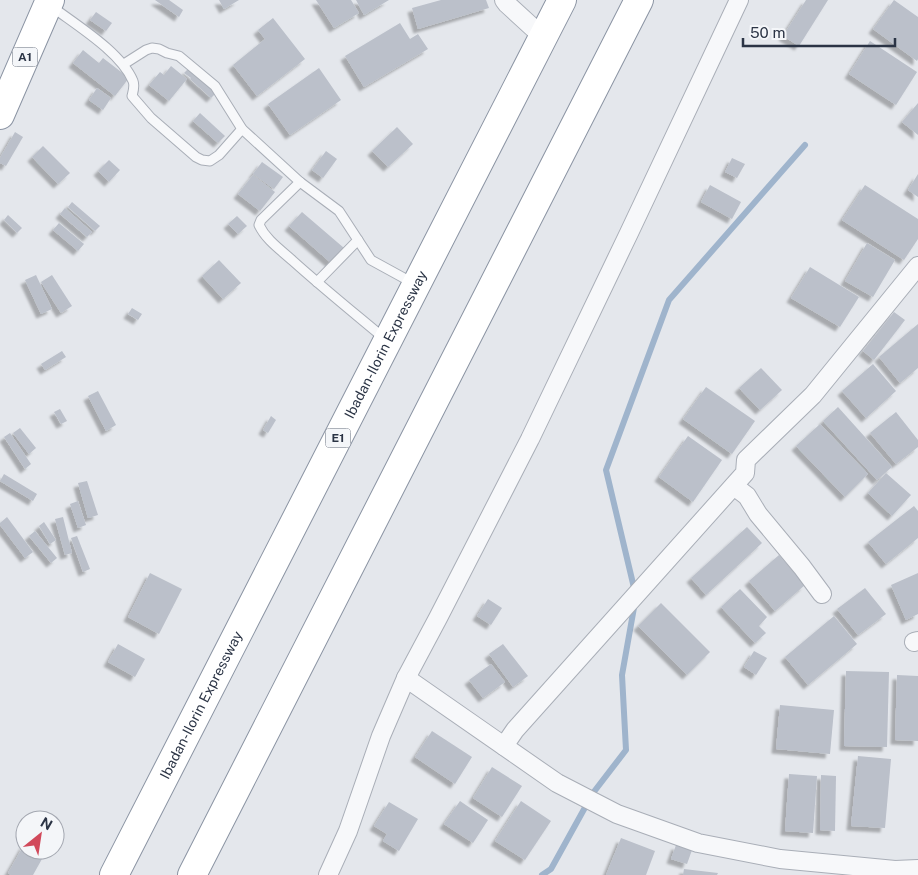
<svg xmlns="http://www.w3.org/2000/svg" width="918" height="875" font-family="'Public Sans',sans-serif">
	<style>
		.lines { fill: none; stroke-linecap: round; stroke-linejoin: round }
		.stream { stroke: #9fb4cc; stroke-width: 6 }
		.building { fill: #bbc0ca; filter: url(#shadow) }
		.service-casing { stroke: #a9aeb7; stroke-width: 11 }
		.minor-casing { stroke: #a9aeb7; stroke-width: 20 }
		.trunk-casing { stroke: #8b94a3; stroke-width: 30 }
		.motorway-casing { stroke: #8b94a3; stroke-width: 30 }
		.service { stroke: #f7f8fa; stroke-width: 9 }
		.minor { stroke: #f7f8fa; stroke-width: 18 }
		.trunk { stroke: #fff; stroke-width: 28 }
		.motorway { stroke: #fff; stroke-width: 28 }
		.labels { text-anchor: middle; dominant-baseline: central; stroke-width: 5; stroke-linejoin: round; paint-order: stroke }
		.shield { fill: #f4f6f9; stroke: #676e7b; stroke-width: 1 }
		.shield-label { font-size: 12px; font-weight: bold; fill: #2b3445 }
		.street-label { font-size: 14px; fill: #2b3445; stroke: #f4f6f9 }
	</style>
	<defs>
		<filter id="shadow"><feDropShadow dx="-4.5" dy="4.5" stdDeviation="1" flood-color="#0004"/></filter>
	</defs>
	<rect width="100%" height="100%" fill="#e4e7ec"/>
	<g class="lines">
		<!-- stream -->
		<g class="stream">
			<path d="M635,592l-29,-122 63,-170 136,-155"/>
			<path d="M542,875l9,-6 42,-76 33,-43 -4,-75 13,-73"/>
		</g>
	</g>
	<!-- building -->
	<g class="building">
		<path d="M155,0h14l14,10 -4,7z"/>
		<path d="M219,0h20l-15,9z"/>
		<path d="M316,0h35l8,13 -25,15z"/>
		<path d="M356,0h33l-25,15z"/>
		<path d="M441,0h45l3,8 -71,21 -6,-21z"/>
		<path d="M806,0h22l-29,46 -16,-10z"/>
		<path d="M894,0l24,17v42l-1,2 -44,-32z"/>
		<path d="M96,12l16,11 -6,8 -16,-11z"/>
		<path d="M273,18l32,41 -48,37 -24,-31 32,-26 -7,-9z"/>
		<path d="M400,23l10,16 8,-5 10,15 -64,38 -19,-31z"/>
		<path d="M870,41l47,31 -21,33 -47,-31z"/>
		<path d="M83,50l16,13 4,-5 26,20 -14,18 -42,-33z"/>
		<path d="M171,66l16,13 -18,22 -20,-16 11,-13 4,3z"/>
		<path d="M319,68l22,32 -51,35 -22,-31z"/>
		<path d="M188,69l28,24 -5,5 -21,-19 1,-1 -7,-5z"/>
		<path d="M97,88l14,10 -8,12 -14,-10z"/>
		<path d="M918,103v32l-16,-13z"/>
		<path d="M200,113l25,23 -7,7 -25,-22z"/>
		<path d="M397,127l16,17 -25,23 -16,-16z"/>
		<path d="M15,132l8,5 -17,29 -6,-3v-5z"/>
		<path d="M43,146l27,27 -12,11 -26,-27z"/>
		<path d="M326,151l11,8 -14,19 -11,-8z"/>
		<path d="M732,158l13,6 -8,14 -12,-6z"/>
		<path d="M109,160l11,10 -11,12 -11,-11z"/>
		<path d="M262,162l21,15 -9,12 -21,-15z"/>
		<path d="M918,174v23l-10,-7z"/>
		<path d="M253,175l22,17 -15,19 -22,-17z"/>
		<path d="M710,185l31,17 -9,17 -31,-17z"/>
		<path d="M865,185l53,34v20l-14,21 -62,-40z"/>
		<path d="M72,202l28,24 -5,5 -27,-24z"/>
		<path d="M65,208l27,24 -5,5 -27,-23z"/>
		<path d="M302,212l42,36 -13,15 -42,-37z"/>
		<path d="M8,215l14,13 -5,5 -13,-13z"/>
		<path d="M237,216l10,10 -9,8 -10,-10z"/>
		<path d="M59,223l25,21 -6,7 -25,-21z"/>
		<path d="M867,243l28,17 -22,37 -28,-16z"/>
		<path d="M219,260l22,23 -18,16 -21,-23z"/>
		<path d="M810,267l49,30 -19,30 -49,-29z"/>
		<path d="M36,275l16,34 -11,5 -16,-34z"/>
		<path d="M52,275l20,31 -11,7 -20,-31z"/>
		<path d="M132,308l10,6 -4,6 -10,-6z"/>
		<path d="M894,312l11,8 -31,40 -11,-9z"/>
		<path d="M918,324v44l-18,15 -21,-26z"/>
		<path d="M62,351l4,6 -21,13 -4,-6z"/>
		<path d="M873,364l23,27 -30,27 -24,-27z"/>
		<path d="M761,368l21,22 -22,20 -21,-22z"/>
		<path d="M706,387l49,34 -23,33 -49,-35z"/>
		<path d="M98,391l18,34 -10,6 -18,-35z"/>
		<path d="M838,407l54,60 -15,13 -54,-59z"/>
		<path d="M60,409l7,12 -6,3 -7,-12z"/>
		<path d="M896,412l22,28v7l-22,17 -26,-31z"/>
		<path d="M271,416l5,4 -8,13 -5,-3z"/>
		<path d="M820,424l48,50 -23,23 -49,-51z"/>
		<path d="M20,428l16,20 -7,6 -16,-21z"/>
		<path d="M10,433l21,31 -6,5 -21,-32z"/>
		<path d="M688,436l34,24 -29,42 -34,-25z"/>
		<path d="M886,473l25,22 -19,21 -24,-23z"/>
		<path d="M4,474l33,20 -4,7 -33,-20z"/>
		<path d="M87,481l11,34 -10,3 -10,-35z"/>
		<path d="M78,501l8,24 -8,3 -8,-24z"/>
		<path d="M914,506l4,5v27l-32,26 -18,-22z"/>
		<path d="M7,517l26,35 -8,6 -25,-33v-2z"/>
		<path d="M63,517l9,36 -7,2 -10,-36z"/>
		<path d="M44,522l12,18 -6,4 -11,-18z"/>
		<path d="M747,527l15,16 -56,52 -15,-17z"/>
		<path d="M35,531l22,27 -6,5 -22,-27z"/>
		<path d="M77,536l13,33 -7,3 -12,-34z"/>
		<path d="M779,555l26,30 -30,26 -26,-30z"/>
		<path d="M150,573l32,16 -23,45 -31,-17z"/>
		<path d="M918,573v41l-12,6 -15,-35z"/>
		<path d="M865,588l21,26 -28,21 -21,-26z"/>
		<path d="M740,589l27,28 -8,9 7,7 -11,10 -34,-36z"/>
		<path d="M488,599l14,9 -11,17 -14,-9z"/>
		<path d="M661,603l49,49 -23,23 -49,-49z"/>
		<path d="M834,616l23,28 -49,41 -23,-28z"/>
		<path d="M118,644l27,15 -10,18 -27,-15z"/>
		<path d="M503,644l25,32 -15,11 -24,-33z"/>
		<path d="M754,651l13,7 -11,17 -12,-8z"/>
		<path d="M491,664l14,18 -22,16 -14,-18z"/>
		<path d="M846,671l43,1 -2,75 -43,-1z"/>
		<path d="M897,675l21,1v65l-23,-1z"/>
		<path d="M780,705l54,5 -4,44 -54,-5z"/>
		<path d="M432,731l40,26 -17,27 -40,-27z"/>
		<path d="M858,756l33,3 -6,69 -34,-2z"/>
		<path d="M492,767l30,19 -20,31 -29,-19z"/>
		<path d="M789,774l28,2 -4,57 -28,-2z"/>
		<path d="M821,775l15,1 -1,55 -15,-1z"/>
		<path d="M460,801l28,19 -15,23 -29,-19z"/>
		<path d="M521,801l30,20 -26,39 -30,-19z"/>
		<path d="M389,802l29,17 -19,32 -16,-10 4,-7 -13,-8z"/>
		<path d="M621,838l34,13 -9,24h-40z"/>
		<path d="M25,843v7h22l-14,25h-22l-3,-2z"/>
		<path d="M676,845l16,5 -5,14 -16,-5z"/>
		<path d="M684,869l34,4 -1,2h-34z"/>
	</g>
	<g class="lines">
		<!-- service casing -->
		<g class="service-casing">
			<g id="service">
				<path d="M51,6c25,19 70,46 82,75 2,5 0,11 -1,15l19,22 45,39 6,3 8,1 9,-6 23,-26"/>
				<path d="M124,64l22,-14 6,-2 7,1 8,4 12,3 36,30 27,43 58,53 39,29 32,49 42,23"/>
				<path d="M300,182l-39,38 -2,5c7,15 22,25 34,36 30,27 61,52 92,78"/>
				<path d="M317,282l41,-42"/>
			</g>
		</g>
		<!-- minor casing -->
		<g class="minor-casing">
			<g id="minor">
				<path d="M504,0l3,4 36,33"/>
				<path d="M734,486l13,10 11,18 44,53 20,27"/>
				<path d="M914,642l4,-1"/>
				<path d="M406,678l151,105 60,31 81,29 82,16 115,11 23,-1"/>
				<path d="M504,746l11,-16 230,-257 1,-13 67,-65 105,-129"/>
				<path d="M328,875l20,-44 33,-95 25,-58 32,-60 92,-179 99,-206 110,-233"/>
			</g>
		</g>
		<!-- trunk casing -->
		<g class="trunk-casing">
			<path id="trunk" d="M0,115l50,-115"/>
		</g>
		<!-- motorway casing -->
		<g class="motorway-casing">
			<g id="motorway">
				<path id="s1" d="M114,875l448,-875"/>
				<path d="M192,875l447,-875"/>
			</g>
		</g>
		<!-- service -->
		<use href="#service" class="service"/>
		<!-- minor -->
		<use href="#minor" class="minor"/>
		<!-- trunk -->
		<use href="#trunk" class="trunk"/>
		<!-- motorway -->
		<use href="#motorway" class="motorway"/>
	</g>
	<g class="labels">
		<!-- shield labels -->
		<g class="shield">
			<rect x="12.5" y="47.5" width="25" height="19" rx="4"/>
			<rect x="325.5" y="428.5" width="25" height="19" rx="4"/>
		</g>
		<g class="shield-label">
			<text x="25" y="57">A1</text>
			<text x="338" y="438">E1</text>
		</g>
		<!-- street labels -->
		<g class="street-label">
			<text stroke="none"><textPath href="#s1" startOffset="596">Ibadan-Ilorin Expressway</textPath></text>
			<text stroke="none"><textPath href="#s1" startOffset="191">Ibadan-Ilorin Expressway</textPath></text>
		</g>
	</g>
	<!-- north arrow -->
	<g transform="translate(40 835) rotate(30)"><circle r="24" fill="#f4f6f9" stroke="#a4a8b1"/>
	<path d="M0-4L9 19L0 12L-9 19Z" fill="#d1495b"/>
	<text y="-8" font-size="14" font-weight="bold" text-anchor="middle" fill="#2b3445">N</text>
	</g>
	<!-- scale -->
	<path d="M743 38v8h152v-8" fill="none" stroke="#2b3445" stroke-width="2.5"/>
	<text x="750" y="38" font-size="15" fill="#2b3445" stroke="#f4f6f9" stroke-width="4" paint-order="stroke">50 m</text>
</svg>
